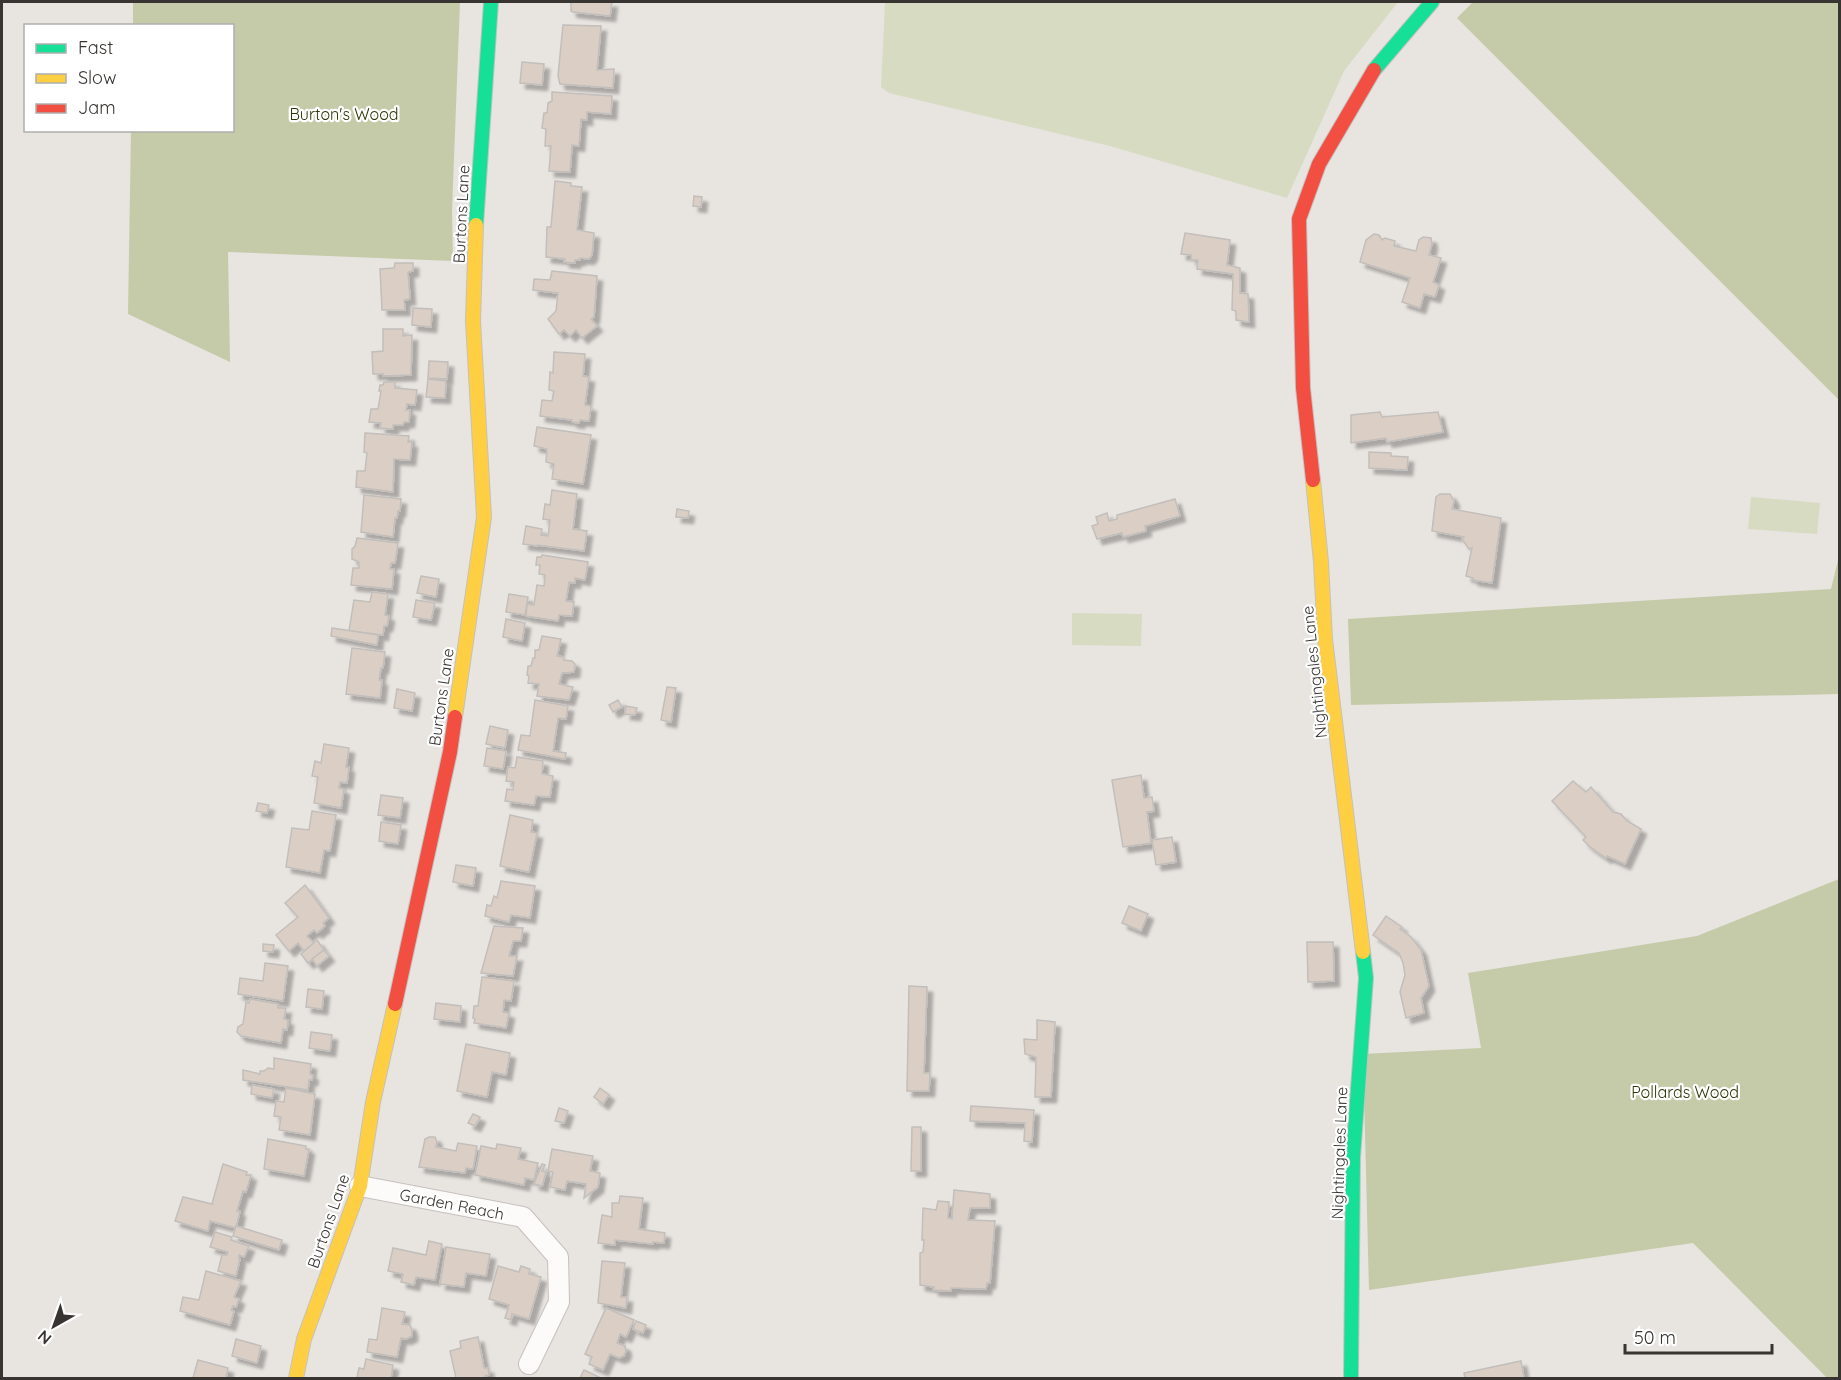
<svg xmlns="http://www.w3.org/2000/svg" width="1841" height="1380" font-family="Quicksand,sans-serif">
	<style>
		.green { fill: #d7dbc2 }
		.forest { fill: #c5cba8 }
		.building { fill: #dbcfc5; stroke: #c2bebb; stroke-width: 1.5; filter: url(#shadow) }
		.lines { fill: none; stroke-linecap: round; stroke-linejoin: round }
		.street-casing { stroke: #c5c1be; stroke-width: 22 }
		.fast-casing { stroke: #c5c1be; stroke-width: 16 }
		.slow-casing { stroke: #c5c1be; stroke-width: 16 }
		.jam-casing { stroke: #c5c1be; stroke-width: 16 }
		.street { stroke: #fcfbfa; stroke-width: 20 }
		.fast { stroke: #16e098; stroke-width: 14 }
		.slow { stroke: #ffcf43; stroke-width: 14 }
		.jam { stroke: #f24e42; stroke-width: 14 }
		.labels { text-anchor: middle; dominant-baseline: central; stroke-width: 4.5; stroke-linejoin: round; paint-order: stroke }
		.park-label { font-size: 16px; fill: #2d3607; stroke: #fff }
		.street-label { font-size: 16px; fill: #373431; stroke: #fff }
	</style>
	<defs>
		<filter id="shadow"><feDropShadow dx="5.5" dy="5.5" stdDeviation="1.5" flood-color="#0004"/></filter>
	</defs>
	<rect width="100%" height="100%" fill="#e8e4e0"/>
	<!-- green -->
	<g class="green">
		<path d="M885,2h513l-54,69 -57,127 -177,-52 -221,-53 -8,-6z"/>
		<path d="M1751,497l69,6 -3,31 -69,-5z"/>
		<path d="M1072,613l70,1 -1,32 -69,-1z"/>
	</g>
	<!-- forest -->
	<g class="forest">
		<path d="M133,2h327l-8,209 1,50 -225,-9 2,110 -102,-48 3,-183 101,-1v-104l-99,-1z"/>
		<path d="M1473,2h366v398l-382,-382z"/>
		<path d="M1839,556v138l-488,11 -3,-86 483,-30z"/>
		<path d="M1839,879v499h-12l-134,-135 -324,47 -6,-236 118,-6 -13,-75 229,-37z"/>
	</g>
	<!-- building -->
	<g class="building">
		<path d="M571,2h41l-2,14 -37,-4 -2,-1z"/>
		<path d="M563,25l38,1 -4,44 17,-1 -1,19 -53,-4 -2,-8z"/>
		<path d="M522,62l22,2 -2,21 -22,-2z"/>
		<path d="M552,92l60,4 -1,18 -24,-2v8l-6,-1 -2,27 -7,-1 -2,27 -21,-1 2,-25h-6l1,-17 -4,-1 2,-15h3l1,-10 4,-2z"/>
		<path d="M555,181l16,2v3l11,1 -5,43 17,3 -2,22 -3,4 -9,-1v2h-5v3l-11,-1 1,-3 -19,-2 1,-30h4z"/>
		<path d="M694,196l8,1 -1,10 -8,-1z"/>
		<path d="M1185,233l45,7 -3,25 13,3v25l8,1 1,28 -13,-2v-9l-4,-1 1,-36 -36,-5 1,-9h-7v-5l-10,-1z"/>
		<path d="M1374,234l5,1 3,5 3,-2 10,3 -1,5 22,5 3,-11 4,-3 8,1 1,6 -3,11 12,3 -8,24 6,3 -4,12 -11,-3 -4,14 -18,-6 8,-24 -50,-16 6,-22z"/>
		<path d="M395,263h18v8l-5,1 2,27 -6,1 1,10h-23l-2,-41 14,-1z"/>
		<path d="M552,271l45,5 -3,41 -3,2 6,7 -15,12 -6,-8 -6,6 -6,-6 -5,4 -11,-15 8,-8 2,-18 -25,-3 1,-11 16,1z"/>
		<path d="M413,308l19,1 -1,18 -19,-2z"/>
		<path d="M383,329h20v7l9,-1 -1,40 -28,1v-2h-10l-1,-22 11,-1z"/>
		<path d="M554,352l31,2 -2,22 6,1 -4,28 6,1 -2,15 -9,-1 -1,3 -7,-1v-2l-32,-4 2,-16 10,1 2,-10 -5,-1 1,-18 3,1z"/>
		<path d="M429,361l19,1 -1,17 -19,-1z"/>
		<path d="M428,379l18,2 -1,17 -19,-1z"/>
		<path d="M384,382h11v6l22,2 -2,15 -8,-1 -1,6h4l-1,12h-5l-1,3h-10v4l-13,-1 1,-5 -12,-1 2,-13h7l3,-18h-2l1,-6h3z"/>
		<path d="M1380,412l2,5 56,-5 5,20 -56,10 -1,-4 -35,5v-28z"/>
		<path d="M537,427l54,8 -8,49 -31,-5 2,-15 -8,-2 1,-13 -13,-3z"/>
		<path d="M365,433l44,3 -1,6h4l-2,18 -16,-1 -1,33 -37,-5 1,-16h8l2,-18 -3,-1z"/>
		<path d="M1369,452l22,1v3l17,1 -1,13 -38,-2z"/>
		<path d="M552,490l25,4 -4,35 14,2 -3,20 -46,-6v1l-15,-2 3,-18 16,3 -1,6 7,1 2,-16 -7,-1 2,-15 5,1z"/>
		<path d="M1440,494h10l4,7 -2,8 49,9 -9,65 -19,-3v-2l-7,-2 6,-28 -3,1 -7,-10 2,-2 -32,-6 4,-34z"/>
		<path d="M364,495l37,4 -1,12h-2l-1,7h-2l-2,19 -32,-5z"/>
		<path d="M1175,499l5,17 -35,10 1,5 -23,6 -1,-4 -25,6 -5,-13 6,-2 -2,-7 11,-4 2,8 8,-2v-4z"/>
		<path d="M677,509l12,2 -1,7 -12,-1z"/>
		<path d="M357,538l41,5 -3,20h-4l-1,6h4l-2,20 -41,-4 2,-17h6v-6l-7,-3v-10l3,-3z"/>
		<path d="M542,555l46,7 -3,18 -10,-2v5l-6,-1 -3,19 8,1 -2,14 -13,-1 -1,6 -32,-5 1,-12 7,1 3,-20 7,1 1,-11 -6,-1 1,-9h-4l1,-8h4z"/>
		<path d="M421,576l18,3 -3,18 -19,-4z"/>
		<path d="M372,592l16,2 -3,21 4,1 -2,10h-3l-1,9 -34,-4 5,-31 16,2z"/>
		<path d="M509,594l19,3 -3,18 -19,-3z"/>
		<path d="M416,600l19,3 -4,17 -18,-3z"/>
		<path d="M506,619l19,4 -3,18 -19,-4z"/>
		<path d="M332,628l46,7 -1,10 -46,-9z"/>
		<path d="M542,636l19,3 -4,17 6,1 1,3 8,1 3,3 -1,8 -12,1 -3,11 14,3 -4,13 -32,-4 2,-12 -11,-1 1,-7 -2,-1 1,-9h3l2,-8h2v-8h4z"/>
		<path d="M352,648l33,4 -2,16h-2l-2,12h3l-2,18 -34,-4z"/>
		<path d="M667,687l9,1 -5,34 -10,-2z"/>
		<path d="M397,689l18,4 -3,18 -18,-3z"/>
		<path d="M535,700l33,6 -2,13 -8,-1 -5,33 13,2 -1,6 -47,-9 3,-15 9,1z"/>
		<path d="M618,700l4,7 -9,5 -4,-7z"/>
		<path d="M626,706l11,2 -2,7 -10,-1z"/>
		<path d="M490,726l18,4 -3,18 -19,-4z"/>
		<path d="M324,744l25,4 -3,19h3l-2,16 -7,-1 -1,6 5,1 -3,19 -27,-5 4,-26 -6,-1 3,-15 6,2z"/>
		<path d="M487,748l19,3 -3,18 -19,-3z"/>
		<path d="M517,757l26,4 -1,13 11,2 -3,21 -14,-1 -2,9 -29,-4 2,-12 6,1 1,-8 -8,-1 2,-14 7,1z"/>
		<path d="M1141,775l3,23 8,-1 2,14 -7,1 4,31 -28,4 -11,-67z"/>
		<path d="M1573,781l13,11 5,-5 22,25 8,2 6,7 14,8 -16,35 -18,-8 -1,2 -17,-12 -6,-6 3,-3 -34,-36z"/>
		<path d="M381,795l22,3 -3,20 -22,-3z"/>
		<path d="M258,803l11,2 -2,8 -11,-2z"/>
		<path d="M312,811l24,4 -6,36 -6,-1 -4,23 -34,-6 6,-39 17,2z"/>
		<path d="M510,815l23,5 -2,12 6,1 -8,39 -29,-6z"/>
		<path d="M381,822l20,3 -3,19 -19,-3z"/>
		<path d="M1172,837l4,25 -20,3 -4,-25z"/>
		<path d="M456,865l20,3 -3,18 -20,-4z"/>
		<path d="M501,881l34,5 -5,32 -19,-3 -2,7 -24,-6 2,-11 4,1 3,-10 3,2z"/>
		<path d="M305,885l24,33 -6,5 2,3 -8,7 -3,-3 -7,6 7,7 -10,8 -6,-8 -9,8 -13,-16 22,-18 -13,-14z"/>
		<path d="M1129,906l19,8 -7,17 -19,-8z"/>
		<path d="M1386,916l16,11 -2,2 11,8 10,13 8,36 -8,12 3,15 -18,5 -6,-26 5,-17 -2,-12 -4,-10 -26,-18z"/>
		<path d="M494,926l29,2 -2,13h-8l-4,15h8l-4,20 -32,-3z"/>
		<path d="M317,940l7,10 -16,13 -7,-9z"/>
		<path d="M1307,942h26l1,39 -26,1z"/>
		<path d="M263,944l11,1 -1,7 -10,-1z"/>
		<path d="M324,950l5,6 -12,10 -5,-7z"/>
		<path d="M265,963l23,3 -5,35 -45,-7 2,-16 23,3z"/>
		<path d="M482,977l32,4 -3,20 -7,-1 -1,12 6,1 -3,15 -32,-5 1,-4 -2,-1 1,-12h4z"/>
		<path d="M909,986l18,1 -3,86h6l-1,18h-22z"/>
		<path d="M308,989l16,2 -2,18 -16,-2z"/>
		<path d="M250,999l28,5v4h8l-2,11 4,1 -1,10 -4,-1 -2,14 -40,-7 -4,-4 1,-5 5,-3 3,-22 3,1z"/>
		<path d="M436,1003l25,3 -1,16 -26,-3z"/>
		<path d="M1037,1020l18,2 -4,75h-16l1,-40 -11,-3 -1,-15 13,1z"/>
		<path d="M311,1032l21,3 -2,16 -21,-3z"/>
		<path d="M466,1044l44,9 -4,22 -14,-3 -5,25 -30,-6z"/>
		<path d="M274,1058l37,6 -1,10 3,1 -1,5h-3l-1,10 -65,-10v-10l17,4v-3h4l4,-3 6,1z"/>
		<path d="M252,1085l22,4 -2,9 -21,-4z"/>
		<path d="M286,1088l29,6 -5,41 -31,-5 2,-13 -7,-1 2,-15 8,1z"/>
		<path d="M600,1088l9,7 -6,9 -9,-7z"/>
		<path d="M971,1106l63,4 -2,32 -8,-1 1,-18 -55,-2z"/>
		<path d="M559,1108l9,3 -4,12 -9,-2z"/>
		<path d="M473,1114l7,3 -5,9 -7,-3z"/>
		<path d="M912,1127h9v44h-10z"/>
		<path d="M429,1137h6l2,5 -1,5 20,4 2,-8 19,3 -4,23 -7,-1 -1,5 -46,-6 6,-28z"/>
		<path d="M268,1139l38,7v3h3l-5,27 -40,-7z"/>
		<path d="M497,1144l24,4 -3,11 20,4 -4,17 -9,-2 -1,7 -49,-10 6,-29 15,3z"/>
		<path d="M552,1149l41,7 -3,15 10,2 -2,14 -14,11 2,-14 -19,-3 -2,9 -15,-3 3,-15 -5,-1z"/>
		<path d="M223,1164l24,8 -1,3h5l-5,17 -3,-1 -6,20h3l-4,17 -26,-7 -2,10 -33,-10 8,-24 29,7z"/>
		<path d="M542,1164l3,1 -3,6 4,1 -4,14 -8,-2z"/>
		<path d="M954,1190l36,4v14h-20l-2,12 27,1 -5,62h-3l-1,6 -35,-1v3l-18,-1 1,-3 -14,-2v-32l3,-1 1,-12h-2l1,-32 13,2 2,-9 11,1 -1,16 4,1z"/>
		<path d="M620,1196l23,2 -4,31 26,4 -1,10 -11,-1v2l-38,-4v5l-17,-2 4,-28 10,2v-14h7z"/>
		<path d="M236,1226l46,14 -3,10 -46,-14z"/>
		<path d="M215,1232l17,5 -1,3 18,6 -5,11 -5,-2v4h1l-4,17 -18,-5 4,-16h5l1,-3 -18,-5z"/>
		<path d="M429,1241l13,3 -7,36 -19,-3 -2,8 -13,-3 2,-8 -15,-3 5,-23 33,7z"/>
		<path d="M446,1247l44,7 -4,22 -20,-3 -2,14 -24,-3z"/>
		<path d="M602,1261l23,2 -4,34h6l-1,11 -28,-5z"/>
		<path d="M498,1266l21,6 2,-6 9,3 -1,5 12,3 -12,42 -17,-5 -1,6 -6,-2 4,-13 -20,-6z"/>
		<path d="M206,1271l35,10 -7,16 5,2 -3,8 -3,-1 -2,4 3,1 -4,14 -50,-14 3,-14 16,3z"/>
		<path d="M382,1308l23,4 -3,12 8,1 2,5v6l-6,3 -5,-1 -4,19 -30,-5 2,-13 8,1z"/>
		<path d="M606,1308l28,12 -8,17 -6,-3 -3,9 8,3 1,5 -2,5 -5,2 -9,-4 -7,16 -14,-6 3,-7 -7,-3z"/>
		<path d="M636,1321l10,4 -3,8 -10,-4z"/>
		<path d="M478,1337l6,31h4l1,7 -4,1 1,2h-30l-6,-27 11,-3 -1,-7z"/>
		<path d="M236,1339l25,7 -4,17 -25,-7z"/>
		<path d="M366,1359l27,6 -2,13h-34l2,-10 5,1z"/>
		<path d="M198,1360l30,8 -2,10h-33z"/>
		<path d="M1521,1361l3,17h-59l-1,-5z"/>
		<path d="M584,1370l17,8h-21z"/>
	</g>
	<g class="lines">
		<!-- street casing -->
		<g class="street-casing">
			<path id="street" d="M360,1186l163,31 35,40 1,45 -30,62"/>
		</g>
		<!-- fast casing -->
		<g class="fast-casing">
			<g id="fast">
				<path d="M1374,70l58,-68"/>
				<path d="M476,225l15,-223"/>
				<path d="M1351,1378l2,-221 13,-179 -3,-26"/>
			</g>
		</g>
		<!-- slow casing -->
		<g class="slow-casing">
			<g id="slow">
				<path d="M1313,480l8,82 4,77 38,313"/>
				<path d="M455,717l29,-200 -11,-196 3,-96"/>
				<path d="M296,1378l8,-39 56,-153 13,-84 22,-98"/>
			</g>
		</g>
		<!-- jam casing -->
		<g class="jam-casing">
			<g id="jam">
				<path d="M1313,480l-10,-92 -4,-169 20,-55 55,-94"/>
				<path d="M395,1004l55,-252 5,-35"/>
			</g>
		</g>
		<!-- street -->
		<use href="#street" class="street"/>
		<!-- fast -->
		<use href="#fast" class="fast"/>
		<!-- slow -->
		<use href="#slow" class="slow"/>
		<!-- jam -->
		<use href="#jam" class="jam"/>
	</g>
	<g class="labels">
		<!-- park labels -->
		<g class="park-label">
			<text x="344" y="114">Burton's Wood</text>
			<text x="1685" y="1092">Pollards Wood</text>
		</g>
		<!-- street labels -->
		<g class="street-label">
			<text transform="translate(461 214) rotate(-87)">Burtons Lane</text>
			<text transform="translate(1314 672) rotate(-96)">Nightingales Lane</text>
			<text transform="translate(441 697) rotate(-82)">Burtons Lane</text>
			<text transform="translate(1339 1153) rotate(-88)">Nightingales Lane</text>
			<text transform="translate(452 1204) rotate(11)">Garden Reach</text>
			<text transform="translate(328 1221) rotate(-71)">Burtons Lane</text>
		</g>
	</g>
	<!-- border -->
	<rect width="1841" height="1380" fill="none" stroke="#373431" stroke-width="6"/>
	<!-- legend -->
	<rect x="24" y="24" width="210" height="108" fill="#ffffff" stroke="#afaead" stroke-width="1.5"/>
	<rect x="36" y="44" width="30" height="9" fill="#16e098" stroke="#afaead" stroke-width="1.5"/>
	<text x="78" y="54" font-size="18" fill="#373431">Fast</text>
	<rect x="36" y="74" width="30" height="9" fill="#ffcf43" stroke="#afaead" stroke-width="1.5"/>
	<text x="78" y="84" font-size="18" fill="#373431">Slow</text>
	<rect x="36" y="104" width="30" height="9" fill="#f24e42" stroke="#afaead" stroke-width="1.5"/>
	<text x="78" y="114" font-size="18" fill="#373431">Jam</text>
	<!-- north arrow -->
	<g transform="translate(54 1326) rotate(220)" stroke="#ffffff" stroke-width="4.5" paint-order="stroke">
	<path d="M0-4.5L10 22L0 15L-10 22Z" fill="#373431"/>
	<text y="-9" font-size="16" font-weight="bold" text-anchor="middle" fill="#373431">N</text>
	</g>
	<!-- scale -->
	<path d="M1625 1344v9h147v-9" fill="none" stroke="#373431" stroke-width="3"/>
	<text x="1634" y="1344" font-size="18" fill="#373431" stroke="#ffffff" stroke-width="4.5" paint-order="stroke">50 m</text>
</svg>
